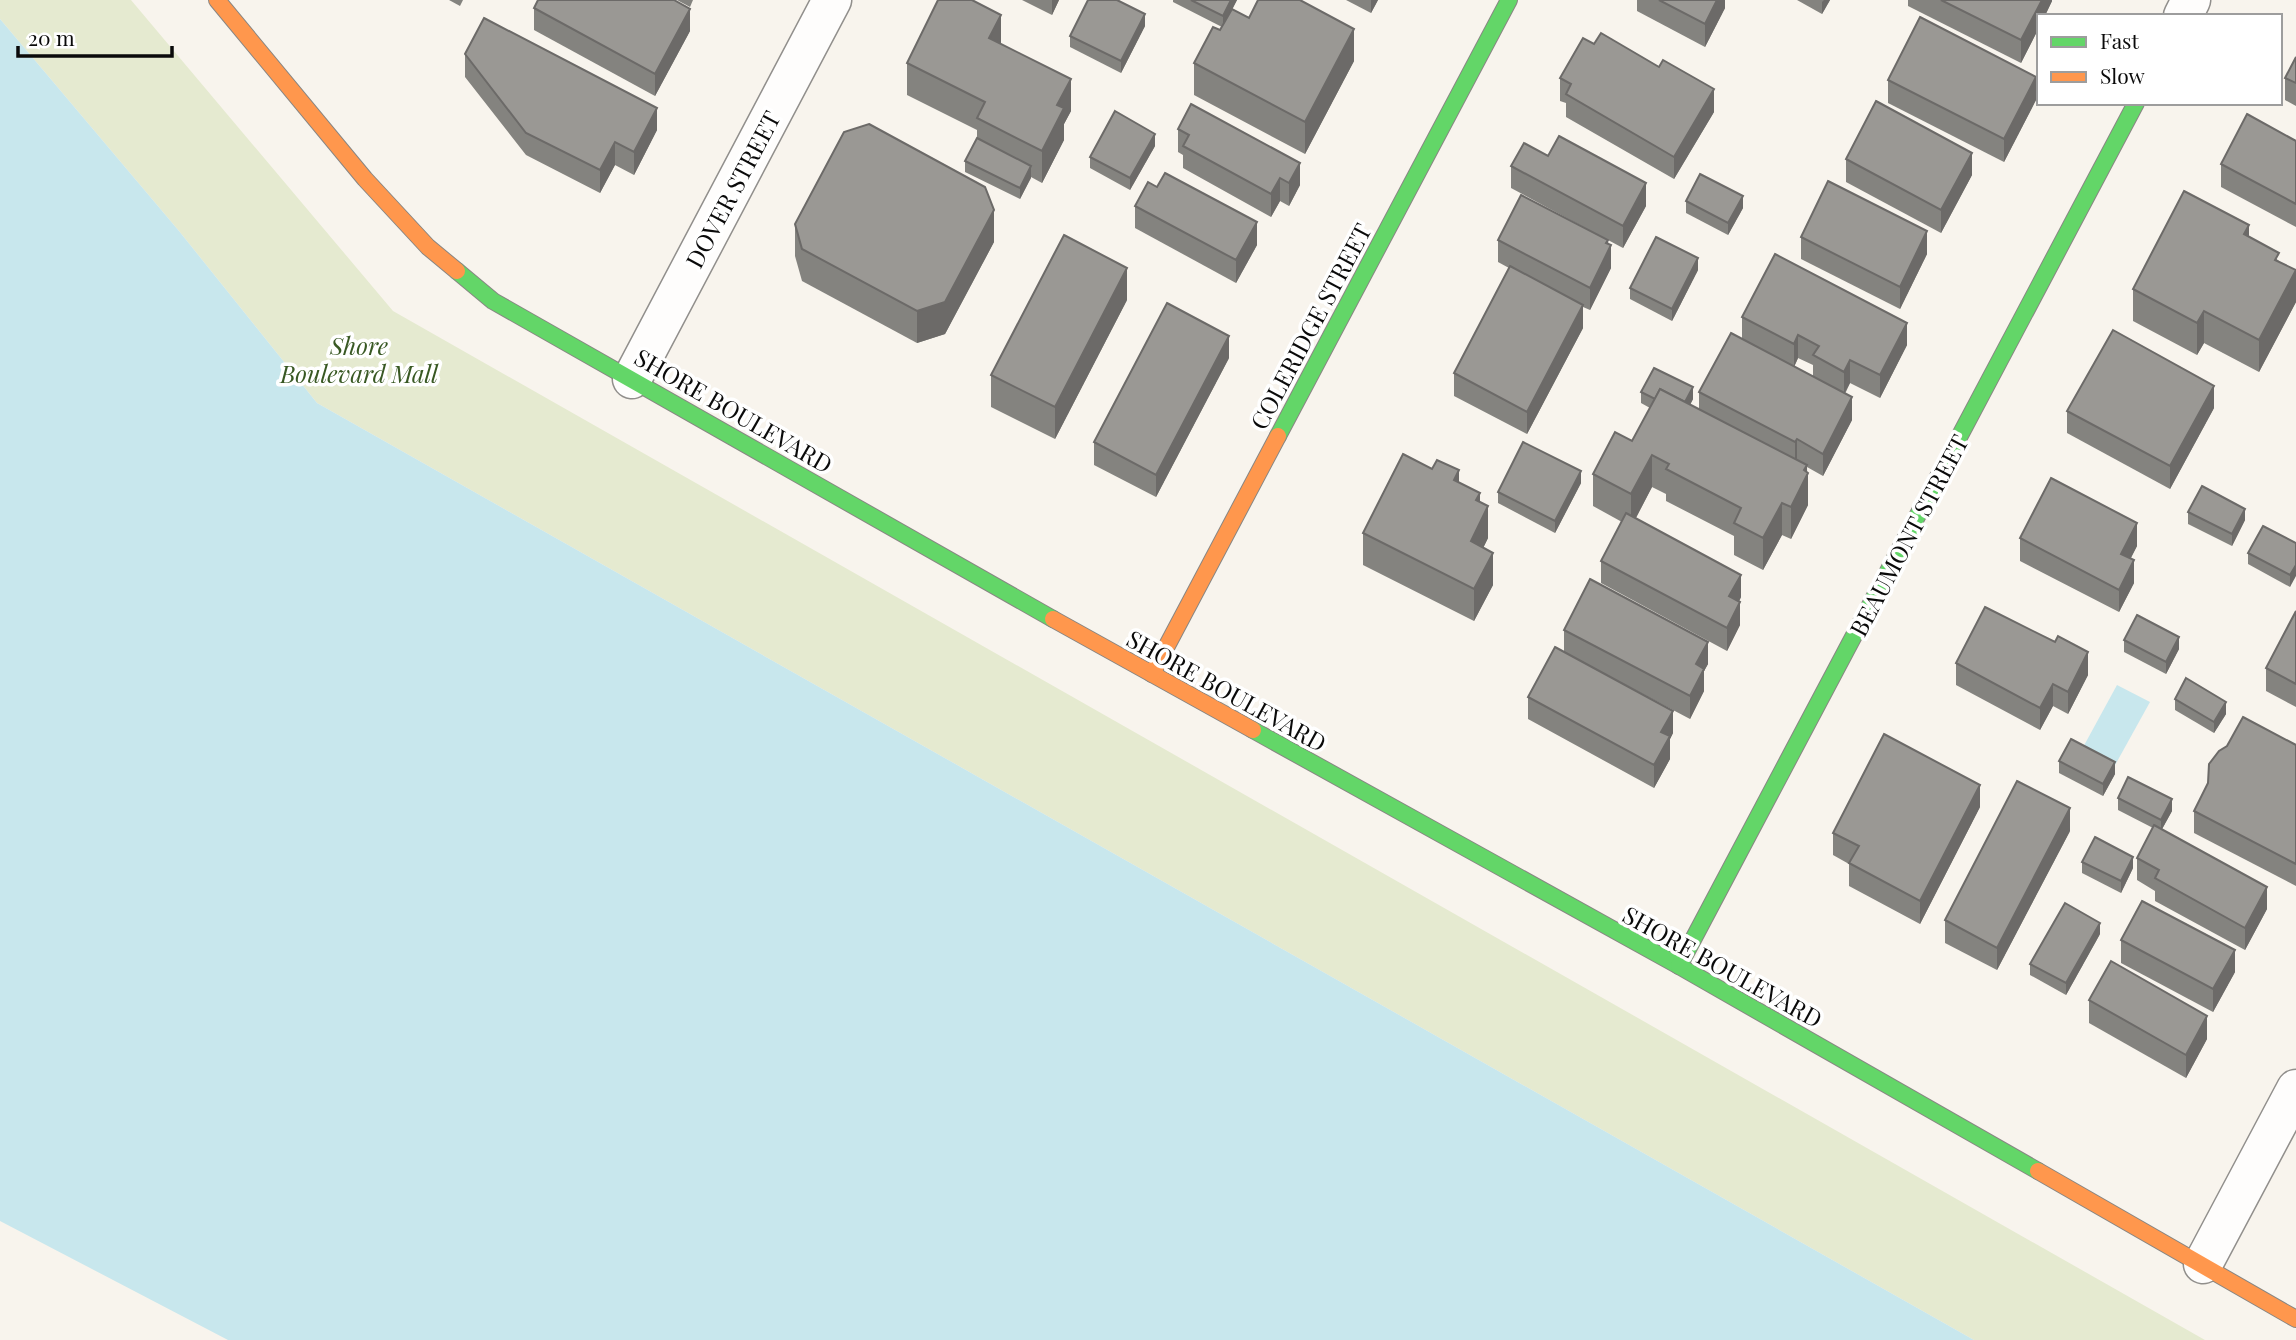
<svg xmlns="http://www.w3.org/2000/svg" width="2296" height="1340" font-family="'Playfair Display',serif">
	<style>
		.green { fill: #e5ead0 }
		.water { fill: #c8e7ed }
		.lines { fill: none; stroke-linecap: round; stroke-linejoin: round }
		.street-casing { stroke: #918f8c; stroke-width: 41 }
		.fast-casing { stroke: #888683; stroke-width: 18 }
		.slow-casing { stroke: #888683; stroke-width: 18 }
		.street { stroke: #fefdfc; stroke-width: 38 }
		.fast { stroke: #63d668; stroke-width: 16 }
		.slow { stroke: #ff974d; stroke-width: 16 }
		.wall { fill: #84837f; fill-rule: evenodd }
		.shaded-wall { fill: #6c6a68 }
		.building { fill: #9a9894; stroke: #6c6a68; stroke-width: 2 }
		.labels { text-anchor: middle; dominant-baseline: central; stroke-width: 7; stroke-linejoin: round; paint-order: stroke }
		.street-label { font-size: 24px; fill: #0a0a0a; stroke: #fff }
		.park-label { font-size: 24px; font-style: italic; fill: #385823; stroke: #fff }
	</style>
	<rect width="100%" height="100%" fill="#f8f4ed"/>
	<!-- green -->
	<path class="green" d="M0,0h131l262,311 1812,1029h-231l-1657,-937 -138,-172 -179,-212z"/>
	<!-- water -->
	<g class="water">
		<path d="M0,19l179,212 138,172 1657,937h-1746l-228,-119z"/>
		<path d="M2117,685l33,17 -36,65 -33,-16z"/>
	</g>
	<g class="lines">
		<!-- street casing -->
		<g class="street-casing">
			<g id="street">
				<path d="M2183,16l8,-16"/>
				<path d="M632,379l200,-379"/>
				<path d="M2203,1264l93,-175"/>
			</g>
		</g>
		<!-- fast casing -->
		<g class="fast-casing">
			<g id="fast">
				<path d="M457,271l36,30 560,318"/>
				<path d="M1278,436l231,-436"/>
				<path d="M1253,730l426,236 359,205"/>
				<path d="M1679,966l457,-863"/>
			</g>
		</g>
		<!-- slow casing -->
		<g class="slow-casing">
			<g id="slow">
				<path d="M217,0l148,179 63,68 29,24"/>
				<path d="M1053,619l200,111"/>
				<path d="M1152,674l126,-238"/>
				<path d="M2038,1171l258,148"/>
			</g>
		</g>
		<!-- street -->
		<use href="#street" class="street"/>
		<!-- fast -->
		<use href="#fast" class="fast"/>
		<!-- slow -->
		<use href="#slow" class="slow"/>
	</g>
	<!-- wall -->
	<g class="wall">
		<path d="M449,0h14l-3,6z"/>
		<path d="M677,0h16l-3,7z"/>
		<path d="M1022,0h37l-7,15z"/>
		<path d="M1173,0h64l-5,9 17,9 105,43 -49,93 -111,-59v-32l28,-36 -49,-25z"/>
		<path d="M1346,0h32l-7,13z"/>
		<path d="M1637,0h88v8l-20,39 -68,-36z"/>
		<path d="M1797,0h33l-8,14z"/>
		<path d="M1908,0h144v1l-31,62 -113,-57z"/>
		<path d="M534,8l156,23 -35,65 -121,-66z"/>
		<path d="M1145,26l-24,47 -51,-26v-11z"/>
		<path d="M1001,44l70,67 -7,13v16l-22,43 -11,-6 -11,22 -55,-27v-11l12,-23v-8l-70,-35v-32z"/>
		<path d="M465,54l192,76 -23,45 -19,-10 -15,28 -74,-38 -61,-78z"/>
		<path d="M2296,57v49l-11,-6v-22z"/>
		<path d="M1560,78l154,34 -40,67 -108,-62v-14l-6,-2z"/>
		<path d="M1888,80l148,20 -32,62 -116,-59z"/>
		<path d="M1178,129l122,56 -11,21 -9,-5 -9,16 -88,-49v-13l-5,-3z"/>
		<path d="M2296,141v86l-75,-40v-23z"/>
		<path d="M1155,146l-25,44 -40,-22v-11z"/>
		<path d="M1548,156l98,50 -23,42 -15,-8 3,28 -21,42 -7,-3v21l-56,106 -73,-38v-23l55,-105 -11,-6v-22l104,-3 -91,-49v-22z"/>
		<path d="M1846,159l126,16 -31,58 -95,-51z"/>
		<path d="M1157,187l100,58 -21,38 -101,-55v-22z"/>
		<path d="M1686,201l57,7 -15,27 -42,-22z"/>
		<path d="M795,224l199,18 -49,92 -28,9 -115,-62 -7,-25z"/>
		<path d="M1801,237l126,17 -27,55 -99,-50z"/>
		<path d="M2249,237l30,24 17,41 -37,70 -55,-29 -7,12 -64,-34v-32z"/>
		<path d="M1698,270l-26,51 -42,-22v-11z"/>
		<path d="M1127,300l-72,139 -64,-32v-32z"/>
		<path d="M1742,317l165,28 -27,53 -30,-15 -5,11 7,26 -29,56 -16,-9 1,38 -17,34 -9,-4 -19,35 -29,-15v-19l-68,-35v-7l-14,-7 -16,31 105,79 -2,5 1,23 -13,26 -126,-68v-22l21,-39 -29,-16v-32l39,-33 18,-33 -9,-5v-11l52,7 -3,6 9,5v-18l43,-53zM1798,358l15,7v12l-19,-10z"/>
		<path d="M1229,358l-73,139 -62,-32v-23z"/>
		<path d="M2214,408l-44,81 -103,-56v-22z"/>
		<path d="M1459,483l21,19 8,36 -5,10 10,37 -19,36 -111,-56v-32z"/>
		<path d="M1581,483l-26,50 -57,-30v-11z"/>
		<path d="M2188,512l57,8 -13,26 -44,-22z"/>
		<path d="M2020,538l117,8 -6,12 3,25 -15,29 -99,-51z"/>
		<path d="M2296,543l-6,44 -42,-23v-11z"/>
		<path d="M2296,611v96l-30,-16v-23z"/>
		<path d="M1564,630l144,34 -4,7v20l-14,28 -121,-64 104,78 -3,6v20l-16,29 -126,-69v-22l36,-45z"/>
		<path d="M2124,640l55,9 -13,25 -42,-22z"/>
		<path d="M1956,663l132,12 -20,39 -15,-8 -13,24 -84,-45z"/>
		<path d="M2175,699l51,15 -12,19 -39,-23z"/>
		<path d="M2296,745v141l-102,-53v-22z"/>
		<path d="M2059,761l56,13 -12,22 -44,-23z"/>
		<path d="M2118,798l54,13 -10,18 105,80 -22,41 -90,-49v-10l-18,-11v-22l16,-30 -35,-18z"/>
		<path d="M1980,807l-60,117 -71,-38v-22l-16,-9v-22z"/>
		<path d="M2070,831l-73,139 -52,-27v-23z"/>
		<path d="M2082,862l51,6 -12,25 -39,-20z"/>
		<path d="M2100,934l-34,61 -36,-20v-11z"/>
		<path d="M2121,940l114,32 -22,40 -92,-49z"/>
		<path d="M2089,1000l118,39 -21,39 -97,-55z"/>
	</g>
	<!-- shaded-wall -->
	<g class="shaded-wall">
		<path d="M1052,0h7l-7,15z"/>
		<path d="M1231,0h6l-14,28v-12z"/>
		<path d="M1371,0h7l-7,13z"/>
		<path d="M1717,0h8v8l-20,39v-23z"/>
		<path d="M1824,0h6l-8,14v-12z"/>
		<path d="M2042,0h10v1l-7,15h-6v12l-18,35v-23z"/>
		<path d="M690,9v22l-35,65v-22z"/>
		<path d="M1145,14v12l-24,47v-12z"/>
		<path d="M1001,15v32l-12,-9z"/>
		<path d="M1354,29v32l-49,93v-32z"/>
		<path d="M2036,77v23l-32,62v-23z"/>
		<path d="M1071,79v32l-7,13v16l-22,43v-32l15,-46z"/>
		<path d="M1714,89v23l-40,67v-22z"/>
		<path d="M657,108v22l-23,45v-23z"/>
		<path d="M1155,134v12l-25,44v-12z"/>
		<path d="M615,142v23l-15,28v-23z"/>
		<path d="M1972,153v22l-31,58v-23z"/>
		<path d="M1300,163v22l-11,21v-23z"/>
		<path d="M1031,166v12l-11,21v-11z"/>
		<path d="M1280,178v23l-9,16v-23z"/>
		<path d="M1646,183v23l-23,42v-22z"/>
		<path d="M1743,196v12l-15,27v-12z"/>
		<path d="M994,210v32l-49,92 -28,9v-32z"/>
		<path d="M1257,222v23l-21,38v-23z"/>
		<path d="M2249,225v33l-5,-24z"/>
		<path d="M1927,231v23l-27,55v-22z"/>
		<path d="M1608,240v12l3,-7v23l-21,42v-22z"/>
		<path d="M1698,258v12l-26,51v-12z"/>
		<path d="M1127,268v32l-72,139v-32z"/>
		<path d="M2296,270v32l-37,70v-32z"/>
		<path d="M1583,305v23l-56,106v-22z"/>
		<path d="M2204,311v32l-7,12v-32z"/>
		<path d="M1907,323v22l-27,53v-23z"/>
		<path d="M1798,335v23l-4,9v-23z"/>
		<path d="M1229,336v22l-73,139v-22z"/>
		<path d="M1850,360v23l-6,11v-22z"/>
		<path d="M2214,386v22l-44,81v-23z"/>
		<path d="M1693,387v12l-13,25v-11z"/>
		<path d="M1852,397v23l-29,56v-22z"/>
		<path d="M1797,439v23l-2,3v-23z"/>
		<path d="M1652,455v32l-21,40v-33z"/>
		<path d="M1807,465v11l1,-3v32l-17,34v-32l13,-37z"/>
		<path d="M1459,470v32l-5,-22z"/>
		<path d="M1581,471v12l-26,50v-12z"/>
		<path d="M1480,493v29l8,-16v32l-17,35v-32l5,-41z"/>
		<path d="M1782,503v32l-19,35v-32z"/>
		<path d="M2245,509v11l-13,26v-12z"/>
		<path d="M2137,523v23l-16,30v-22z"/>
		<path d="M1493,553v32l-19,36v-32z"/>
		<path d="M2134,560v23l-15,29v-22z"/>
		<path d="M2296,565v11l-6,11v-12z"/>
		<path d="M1741,575v22l-12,22v-23z"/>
		<path d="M1740,602v23l-13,26v-23z"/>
		<path d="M2179,637v12l-13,25v-12z"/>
		<path d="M1708,642v22l-4,7v20l-14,28v-23l6,-32z"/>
		<path d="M2088,652v23l-20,39v-22z"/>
		<path d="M2053,684v22l-13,24v-22z"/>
		<path d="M2226,702v12l-12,19v-11z"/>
		<path d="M1673,711v22l-3,6v20l-16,29v-23l7,-33z"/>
		<path d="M2115,762v12l-12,22v-12z"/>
		<path d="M1980,785v22l-60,117v-23z"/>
		<path d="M2172,799v12l-11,20v-11z"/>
		<path d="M2070,808v23l-73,139v-22z"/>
		<path d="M2133,857v11l-12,25v-12z"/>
		<path d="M2267,887v22l-22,41v-22z"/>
		<path d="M2100,923v11l-34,61v-12z"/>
		<path d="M2235,950v22l-22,40v-23z"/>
		<path d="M2207,1016v23l-21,39v-23z"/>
	</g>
	<!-- building -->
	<g class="building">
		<path d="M538,0h136l16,9 -35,65 -121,-66z"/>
		<path d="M938,0h34l29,15 -12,23 82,41 -14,26 7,3 -22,43 -65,-33 8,-16 -78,-39z"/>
		<path d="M1088,0h29l28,14 -24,47 -51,-25z"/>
		<path d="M1191,0h40l-8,16z"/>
		<path d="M1258,0h42l54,29 -49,93 -111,-59 19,-36 7,3 12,-21 17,9z"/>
		<path d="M1659,0h58l-12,24z"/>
		<path d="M1941,0h101l-21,40z"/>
		<path d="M1920,17l116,60 -32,62 -116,-59z"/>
		<path d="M484,18l173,90 -23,44 -19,-10 -15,28 -74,-37 -61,-79z"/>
		<path d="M1601,33l58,34 4,-7 51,29 -40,68 -108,-63 5,-10 -11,-6 23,-40 11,6z"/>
		<path d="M2296,57v26l-11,-5z"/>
		<path d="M1876,101l96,52 -31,57 -95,-51z"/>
		<path d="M1191,104l109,59 -11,20 -9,-5 -9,16 -88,-48 6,-11 -11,-6z"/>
		<path d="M1115,111l40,23 -25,44 -40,-21z"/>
		<path d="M2247,114l49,27v63l-75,-40z"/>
		<path d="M869,124l116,63 9,23 -49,92 -28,9 -115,-62 -7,-25 49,-92z"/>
		<path d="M1559,136l87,47 -23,43 -112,-60 13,-23 24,13z"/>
		<path d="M977,138l54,28 -11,22 -55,-27z"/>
		<path d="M1165,173l92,49 -21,38 -101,-54 13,-24 9,5z"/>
		<path d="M1700,174l43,22 -15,27 -42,-22z"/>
		<path d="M1828,181l99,50 -27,56 -99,-50z"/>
		<path d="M2184,191l65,34 -5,9 35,19 -4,7 21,10 -37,70 -55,-29 -7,12 -64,-34z"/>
		<path d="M1521,195l87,45 -2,3 5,2 -21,43 -92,-48z"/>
		<path d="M1064,235l63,33 -72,139 -64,-32z"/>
		<path d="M1656,237l42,21 -26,51 -42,-21z"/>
		<path d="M1775,254l132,69 -27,52 -30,-15 -6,12 -31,-17 6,-9 -21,-11 -4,9 -52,-27z"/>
		<path d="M1510,266l73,39 -56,107 -73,-39z"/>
		<path d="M1167,303l62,33 -73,139 -62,-33z"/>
		<path d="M2113,330l101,56 -44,80 -103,-55z"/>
		<path d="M1731,333l121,64 -29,57 -26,-15 -2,3 -96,-50z"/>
		<path d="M1654,368l39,19 -8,15 -25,-13 -5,10 -14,-7z"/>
		<path d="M1660,389l147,76 -3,5 4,3 -17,34 -9,-4 -19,35 -29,-15 7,-15 -75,-39 3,-5 -17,-9 -21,39 -38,-20 22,-42 17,9z"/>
		<path d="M1523,442l58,29 -26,50 -57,-29z"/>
		<path d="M1403,454l29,15 5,-9 22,10 -5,10 26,13 -4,7 12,6 -17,35 22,12 -19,36 -111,-56z"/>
		<path d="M2051,478l86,45 -16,31 13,6 -15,30 -99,-52z"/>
		<path d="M2202,486l43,23 -13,25 -44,-22z"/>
		<path d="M1626,513l115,62 -12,21 11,6 -13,26 -126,-67z"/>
		<path d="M2263,526l33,17v22l-6,10 -42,-22z"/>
		<path d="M1590,579l118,63 -12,22 8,5 -14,27 -126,-66z"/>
		<path d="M1985,607l70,35 3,-6 30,16 -20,40 -15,-8 -13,24 -84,-45z"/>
		<path d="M2296,611v73l-30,-16z"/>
		<path d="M2137,615l42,22 -13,25 -42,-22z"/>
		<path d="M1555,647l118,64 -12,21 9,4 -16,29 -126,-68z"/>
		<path d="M2186,678l40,24 -12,20 -39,-23z"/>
		<path d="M2243,717l53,28v119l-102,-53 14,-28 1,-19 10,-13 8,-5z"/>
		<path d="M1884,734l96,51 -60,116 -71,-38 10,-17 -26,-13z"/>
		<path d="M2071,739l44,23 -12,22 -44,-23z"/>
		<path d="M2128,777l44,22 -11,21 -43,-22z"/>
		<path d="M2017,781l53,27 -73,140 -52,-28z"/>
		<path d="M2154,825l113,62 -22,41 -90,-50 4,-8 -22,-12z"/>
		<path d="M2095,837l38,20 -12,24 -39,-19z"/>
		<path d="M2142,901l93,49 -22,39 -92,-49z"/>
		<path d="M2065,903l35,20 -34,60 -36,-19z"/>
		<path d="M2111,961l96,55 -21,39 -97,-55z"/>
	</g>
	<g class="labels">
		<!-- street labels -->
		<g class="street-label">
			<text transform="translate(732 189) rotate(-62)">DOVER STREET</text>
			<text transform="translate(1310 326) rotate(-62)">COLERIDGE STREET</text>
			<text transform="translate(734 410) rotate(30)">SHORE BOULEVARD</text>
			<text transform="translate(1908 535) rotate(-62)">BEAUMONT STREET</text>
			<text transform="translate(1227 690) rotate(29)">SHORE BOULEVARD</text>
			<text transform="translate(1723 966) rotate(29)">SHORE BOULEVARD</text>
		</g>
		<!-- park labels -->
		<g class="park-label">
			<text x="359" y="345">Shore<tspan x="359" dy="28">Boulevard Mall</tspan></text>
		</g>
	</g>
	<!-- legend -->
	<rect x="2037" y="14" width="245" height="91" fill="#ffffff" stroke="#9d9d9d" stroke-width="2"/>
	<rect x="2051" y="37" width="35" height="10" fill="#63d668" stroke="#9d9d9d" stroke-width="2"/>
	<text x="2100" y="49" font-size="21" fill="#0a0a0a">Fast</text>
	<rect x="2051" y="72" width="35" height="10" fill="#ff974d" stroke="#9d9d9d" stroke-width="2"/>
	<text x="2100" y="84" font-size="21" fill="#0a0a0a">Slow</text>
	<!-- scale -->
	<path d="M18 46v10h154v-10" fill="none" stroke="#0a0a0a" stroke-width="3.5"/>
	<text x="28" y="46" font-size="21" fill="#0a0a0a" stroke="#ffffff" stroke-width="5" paint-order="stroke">20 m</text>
</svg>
